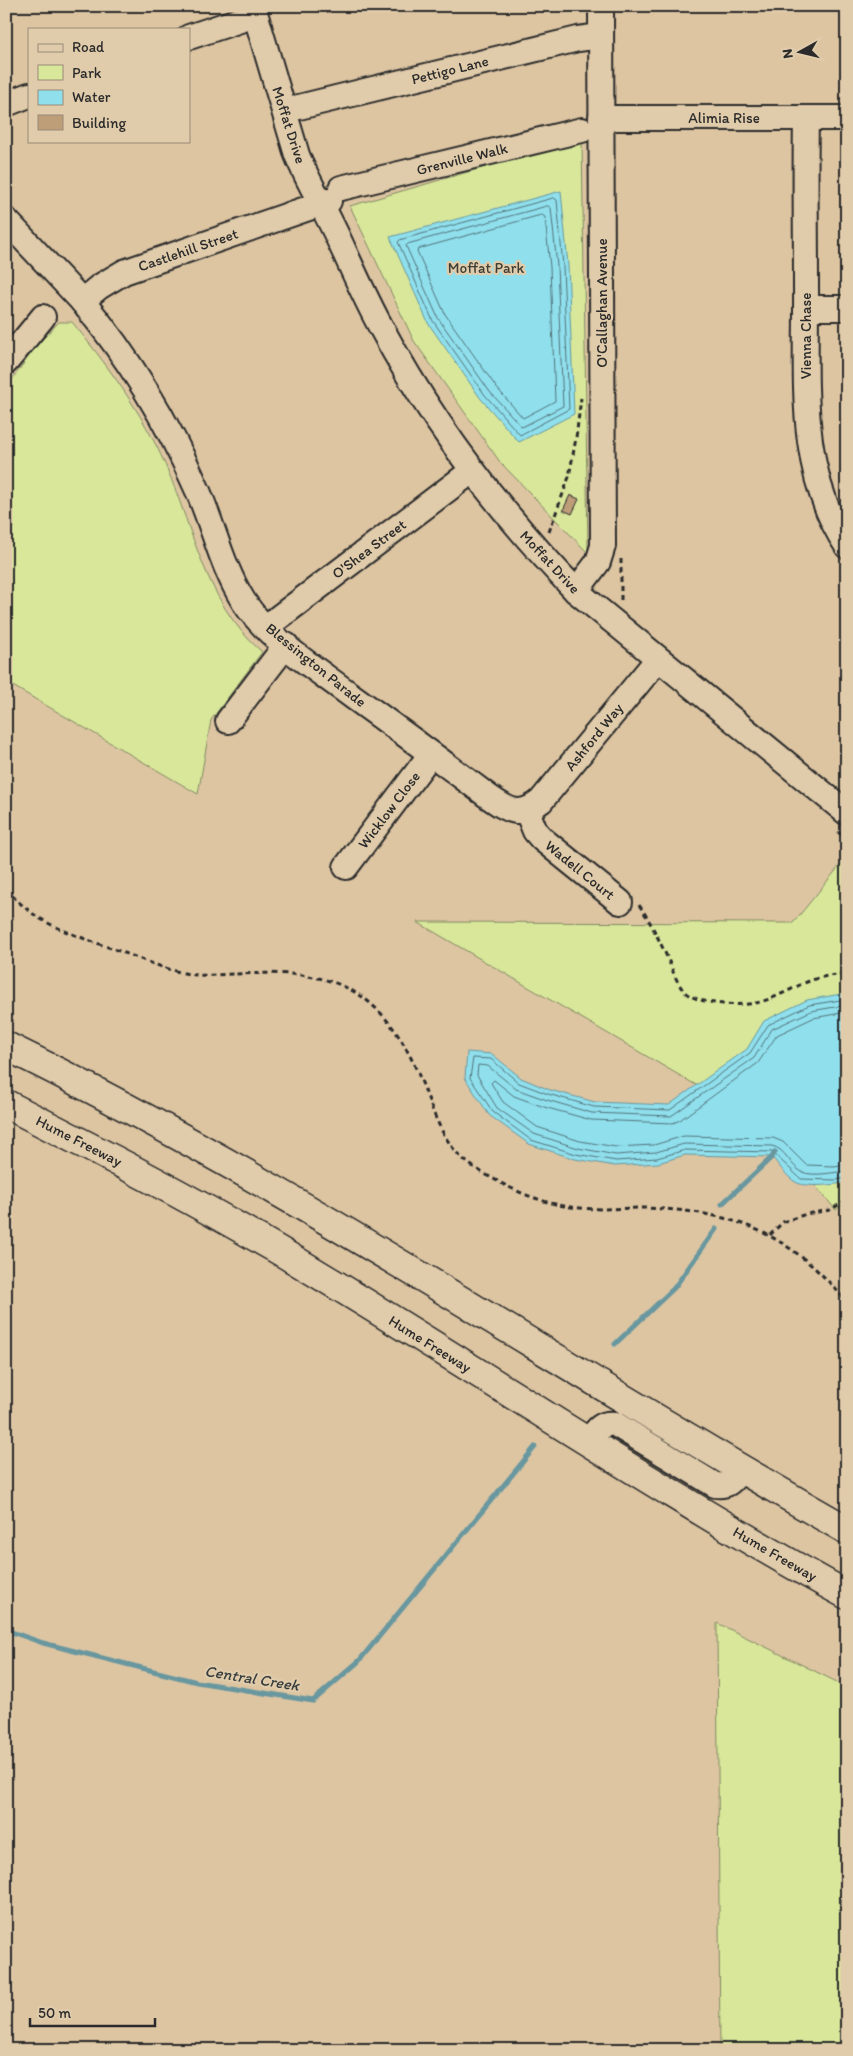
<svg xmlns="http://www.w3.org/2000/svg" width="853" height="2056" font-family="Itim,sans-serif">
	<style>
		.green { fill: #d8e79a; stroke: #828962 }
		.water { fill: #8fdfed; stroke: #67979f }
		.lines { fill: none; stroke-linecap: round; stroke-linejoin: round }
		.shore { stroke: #537379; stroke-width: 1 }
		.stream { stroke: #67979f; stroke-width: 5 }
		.building { fill: #be9d79; stroke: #2b2b2b }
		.minor-casing { stroke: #2b2b2b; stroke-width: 28 }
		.highway-casing { stroke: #2b2b2b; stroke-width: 31 }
		.path { stroke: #2b2b2b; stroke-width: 3; stroke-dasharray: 5 4; stroke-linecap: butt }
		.minor { stroke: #e0cbaa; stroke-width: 24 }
		.highway { stroke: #e0cbaa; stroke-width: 28 }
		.labels { text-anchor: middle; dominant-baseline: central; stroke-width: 4.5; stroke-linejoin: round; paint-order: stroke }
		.street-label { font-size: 15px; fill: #2b2b2b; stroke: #e0cbaa }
		.park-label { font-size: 15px; fill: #3c3e36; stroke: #e0cbaa }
		.water-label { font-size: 16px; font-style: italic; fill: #353d3e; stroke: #e0cbaa }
	</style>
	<rect width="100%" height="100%" fill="#ddc5a2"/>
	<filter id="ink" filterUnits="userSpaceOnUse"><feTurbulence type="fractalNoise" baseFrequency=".02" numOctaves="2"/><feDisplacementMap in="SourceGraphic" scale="10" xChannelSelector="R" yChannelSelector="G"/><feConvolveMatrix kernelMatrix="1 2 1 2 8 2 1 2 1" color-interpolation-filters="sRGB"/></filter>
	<g filter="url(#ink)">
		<!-- green -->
		<g class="green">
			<path d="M582,139l6,414 -88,-91 -86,-121 -64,-135z"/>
			<path d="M59,322h13c33,40 64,82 87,129 33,68 43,150 103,201l-51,68 -13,74 -192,-112v-294l31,-43z"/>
			<path d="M847,857v344l-11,9 -75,-87 -344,-201 376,1z"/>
			<path d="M717,1623l130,64v363h-127z"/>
		</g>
		<!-- water -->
		<g class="water">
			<path d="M561,191l7,74 6,149 -55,28 -38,-43 -53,-76 -38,-86z"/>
			<path d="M847,993v189c-12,3 -35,5 -47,2 -11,-3 -21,-19 -28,-27l-87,-2 -27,8 -43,3 -40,-7 -46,-15 -40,-29 -24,-37 2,-26 25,2 29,24 29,12 45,12 74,3 78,-56 17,-28 43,-21z"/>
		</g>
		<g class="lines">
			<!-- shore -->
			<g class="shore">
				<path d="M554,198l3,2 6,66 6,143 -49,26 -35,-40 -52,-74 -35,-79 2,-2z"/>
				<path d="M548,206l3,2 6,58 6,140 -41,21 -32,-35 -52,-74 -32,-72 2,-2z"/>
				<path d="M542,215l3,2 5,50 5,134 -32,17 -27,-31 -51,-73 -28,-63 2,-2z"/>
				<path d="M847,999l-38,6 -41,20 -18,28 -80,57 -76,-3 -46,-13 -29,-11 -28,-24 -18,-1 -3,20 23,34 38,28 45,14 40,7 41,-3 28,-8 87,2 29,27 35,1 11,-2"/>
				<path d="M847,1005l-36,6 -39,18 -18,29 -83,58 -79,-3 -45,-13 -31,-11 -28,-23 -10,-1 -1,10 20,33 37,26 44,14 38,7 40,-3 28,-8 88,2c14,3 18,20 30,26 11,5 33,0 45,-1"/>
				<path d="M847,1012l-34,6 -36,17 -19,28 -78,57 -7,3 -82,-3 -47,-13 -30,-11 -20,-16 -3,3 12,19 34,25 43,14 36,6 38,-2 30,-9 89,2 10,4 23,23 28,1 13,-2"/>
			</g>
			<!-- stream -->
			<g class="stream">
				<path d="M722,1204l50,-47 3,-5"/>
				<path d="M615,1344l59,-56 42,-59"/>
				<path d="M6,1630l37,13 154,39 116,19 46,-40 176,-214"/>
			</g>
		</g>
		<!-- building -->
		<path class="building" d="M570,495l9,4 -7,15 -9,-4z"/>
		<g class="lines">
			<!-- minor casing -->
			<g class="minor-casing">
				<g id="minor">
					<path d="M253,6l44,149c12,29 29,56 42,85 14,30 27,60 43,89 52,97 118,183 194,262l271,222"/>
					<path d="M189,37l66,-22"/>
					<path d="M6,104l23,-9"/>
					<path d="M299,107l279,-68 23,-3"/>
					<path d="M601,118h246"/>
					<path d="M806,118c-1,56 0,112 0,168 1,87 -10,184 41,260"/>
					<path d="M341,188l241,-58"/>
					<path d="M329,201l-205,71 -25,15 -17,14c48,58 86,121 116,190 16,37 24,76 46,111 26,39 71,66 108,94 46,33 92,67 137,101 20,14 31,21 52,4l117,-142"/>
					<path d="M6,220l76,81"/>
					<path d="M806,308h41"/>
					<path d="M6,362l37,-45"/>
					<path d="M576,591l22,-29 5,-16 -2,-540"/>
					<path d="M266,627l206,-156"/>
					<path d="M228,721l58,-76"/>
					<path d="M527,811l8,20 7,8 78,63"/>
					<path d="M346,867l85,-113"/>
					<path d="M588,1442c8,-11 12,-20 27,-18l100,61c14,2 17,-5 26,-15"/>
				</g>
			</g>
			<!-- highway casing -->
			<g class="highway-casing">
				<g id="highway">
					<path d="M6,1046c291,142 559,325 841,484"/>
					<path d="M6,1104c90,46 180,92 267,143 193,114 378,241 574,348"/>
				</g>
			</g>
			<!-- path -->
			<g class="path">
				<path d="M549,532l20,-55 7,-39 5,-40"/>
				<path d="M621,559v44"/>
				<path d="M838,832l9,7"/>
				<path d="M6,889c9,10 19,19 30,27 25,16 56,25 83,35 25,9 51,21 77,24 13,1 27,-1 40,-1 37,-1 75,-3 109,13 37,17 60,54 75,91 11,26 18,54 38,76 11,12 27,20 41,28 24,13 53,24 81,26 22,2 44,0 65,0 90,3 144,25 202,94"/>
				<path d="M639,905c12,17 20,35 29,54 4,10 8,22 15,31 11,15 60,17 77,12 35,-10 46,-28 87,-27"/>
				<path d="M770,1235l13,-13 23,-8 24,-4 17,-10"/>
			</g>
			<!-- minor -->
			<use href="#minor" class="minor"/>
			<!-- highway -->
			<use href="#highway" class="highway"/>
		</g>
	</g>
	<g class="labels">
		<!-- street labels -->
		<g class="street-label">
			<text transform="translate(450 70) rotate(-14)">Pettigo Lane</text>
			<text x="724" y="118">Alimia Rise</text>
			<text transform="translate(289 125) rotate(72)">Moffat Drive</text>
			<text transform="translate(462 159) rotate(-14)">Grenville Walk</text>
			<text transform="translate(188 250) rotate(-19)">Castlehill Street</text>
			<text transform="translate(602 303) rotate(-90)">O'Callaghan Avenue</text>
			<text transform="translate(806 336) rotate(-90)">Vienna Chase</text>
			<text transform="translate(369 549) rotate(-37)">O'Shea Street</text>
			<text transform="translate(550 562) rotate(47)">Moffat Drive</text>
			<text transform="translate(316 665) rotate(39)">Blessington Parade</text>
			<text transform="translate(594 737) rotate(-51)">Ashford Way</text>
			<text transform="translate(389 810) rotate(-53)">Wicklow Close</text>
			<text transform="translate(580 870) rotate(39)">Wadell Court</text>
			<text transform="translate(79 1141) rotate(27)">Hume Freeway</text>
			<text transform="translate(430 1344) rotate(32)">Hume Freeway</text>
			<text transform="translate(775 1554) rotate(30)">Hume Freeway</text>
		</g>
		<!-- park labels -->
		<g class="park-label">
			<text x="486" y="268">Moffat Park</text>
		</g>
		<!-- water labels -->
		<g class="water-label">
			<text transform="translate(252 1678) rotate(9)">Central Creek</text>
		</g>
	</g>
	<!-- margin -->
	<rect width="853" height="2056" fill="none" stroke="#e0cbaa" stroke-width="25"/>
	<rect x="12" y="12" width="828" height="2031" fill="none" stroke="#2b2b2b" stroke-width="2" filter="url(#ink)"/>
	<!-- legend -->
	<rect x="28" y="28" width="162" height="115" fill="#e0cbaa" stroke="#988b77"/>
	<rect x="38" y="44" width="25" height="8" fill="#e0cbaa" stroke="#988b77"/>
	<text x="72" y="52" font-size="15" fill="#2b2b2b">Road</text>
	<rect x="38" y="65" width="25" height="15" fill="#d8e79a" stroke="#988b77"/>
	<text x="72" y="78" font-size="15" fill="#2b2b2b">Park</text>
	<rect x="38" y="90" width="25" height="15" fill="#8fdfed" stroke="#988b77"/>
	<text x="72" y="102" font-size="15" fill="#2b2b2b">Water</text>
	<rect x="38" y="115" width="25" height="15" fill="#be9d79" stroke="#988b77"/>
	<text x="72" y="128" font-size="15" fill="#2b2b2b">Building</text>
	<!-- north arrow -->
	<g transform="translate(800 52) rotate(262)" stroke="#e0cbaa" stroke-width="4" paint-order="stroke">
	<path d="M0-4L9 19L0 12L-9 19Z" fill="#2b2b2b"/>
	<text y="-8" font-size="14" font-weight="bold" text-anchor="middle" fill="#2b2b2b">N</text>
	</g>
	<!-- scale -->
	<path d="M30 2018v8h125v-8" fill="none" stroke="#2b2b2b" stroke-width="2.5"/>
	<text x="38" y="2018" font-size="15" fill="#2b2b2b" stroke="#e0cbaa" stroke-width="4" paint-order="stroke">50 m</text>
</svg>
